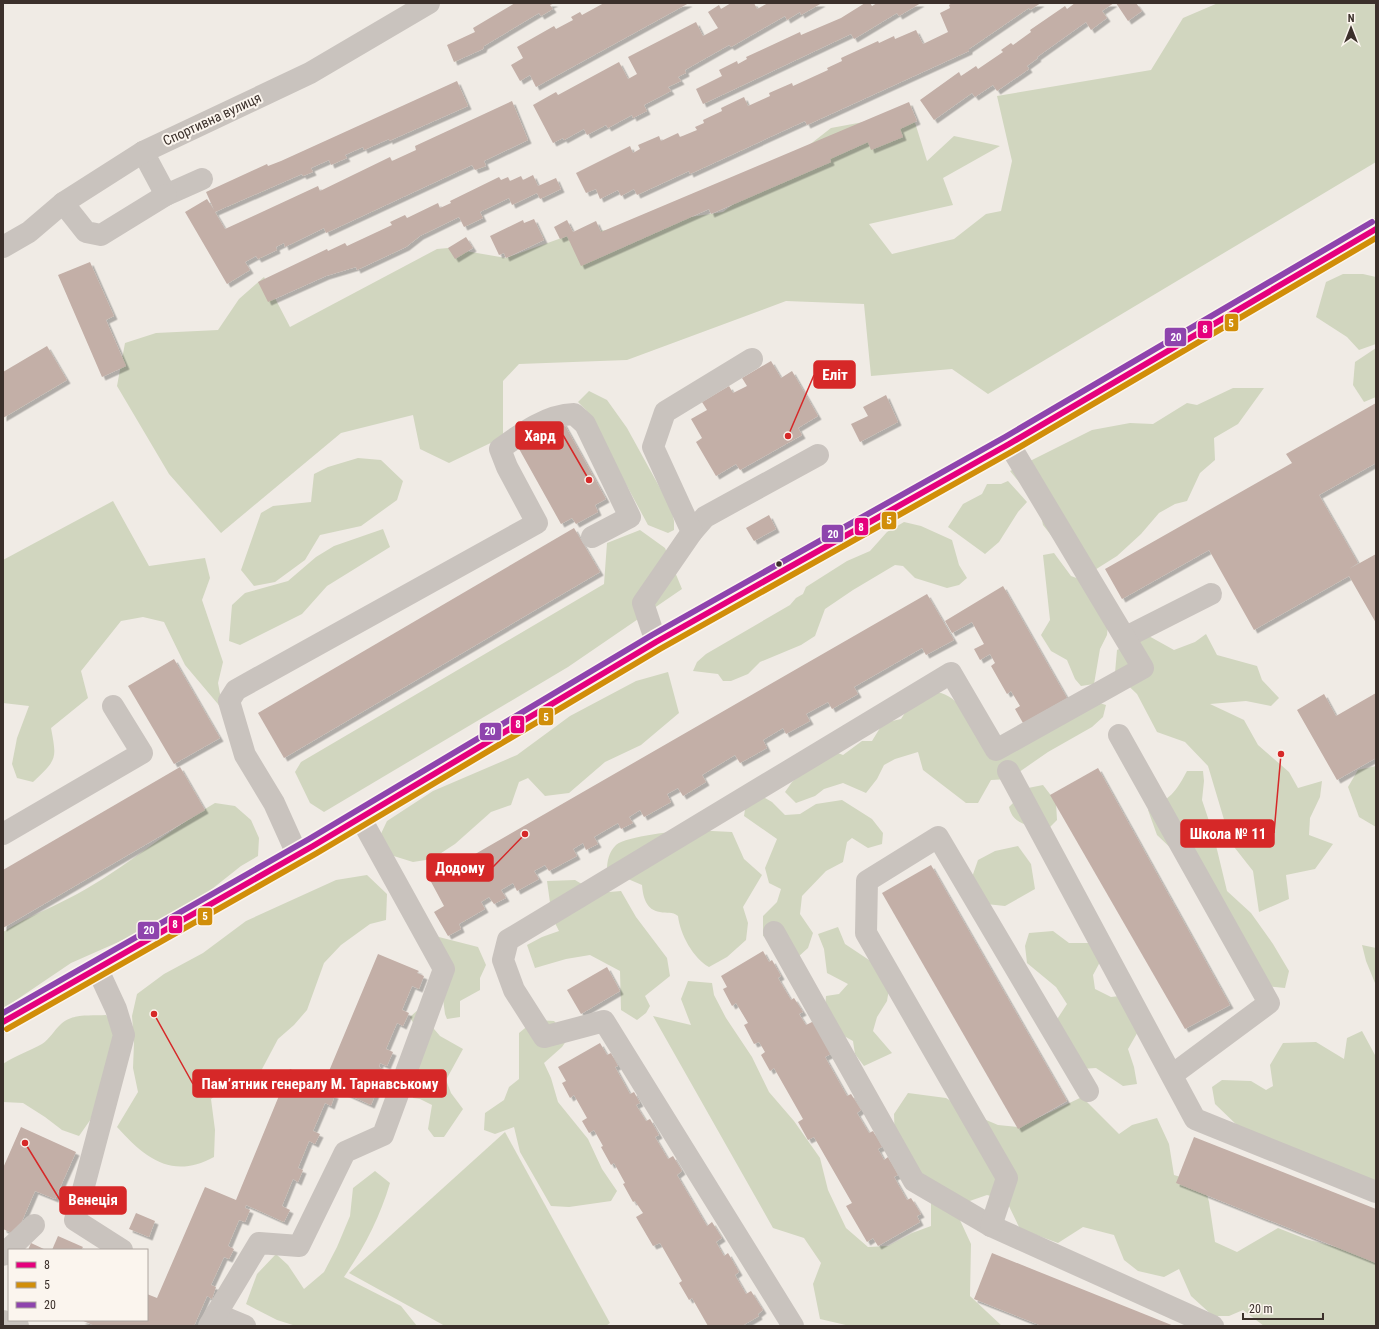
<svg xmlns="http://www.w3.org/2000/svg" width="1379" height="1329" font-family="'Roboto Condensed',sans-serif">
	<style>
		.green { fill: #d1d6bf }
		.building { fill: #c3afa7; filter: url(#shadow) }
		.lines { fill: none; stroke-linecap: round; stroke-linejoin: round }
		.minor { stroke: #c9c3be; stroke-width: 22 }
		.major { stroke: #b8b1ad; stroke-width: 22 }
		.bus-1-casing { stroke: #fbf5ee; stroke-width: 9 }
		.bus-2-casing { stroke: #fbf5ee; stroke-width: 9 }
		.bus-3-casing { stroke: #fbf5ee; stroke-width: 9 }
		.bus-1 { stroke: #e5007d; stroke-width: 6 }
		.bus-2 { stroke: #d18e09; stroke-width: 6 }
		.bus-3 { stroke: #8e44ad; stroke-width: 6 }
		.bus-dot { fill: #3b302b; stroke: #fbf5ee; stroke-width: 1.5 }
		.labels { text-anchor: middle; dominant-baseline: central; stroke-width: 4; stroke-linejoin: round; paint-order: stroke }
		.street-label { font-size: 14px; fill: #3b302b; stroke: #fbf5ee }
		.leader { fill: none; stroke: #d62828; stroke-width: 1.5 }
		.callout-dot { fill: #d62828; stroke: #fbf5ee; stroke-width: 1.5 }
		.callout { fill: #d62828; stroke: #d62828; stroke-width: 1.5 }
		.callout-label { font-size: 15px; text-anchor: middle; font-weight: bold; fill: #fff }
		.line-badge { stroke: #fbf5ee; stroke-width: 1.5 }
		.badge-label { font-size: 11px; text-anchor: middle; font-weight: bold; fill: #fff }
	</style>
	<defs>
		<filter id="shadow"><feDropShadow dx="3.5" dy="3.5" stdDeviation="0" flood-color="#0004"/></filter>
	</defs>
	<rect width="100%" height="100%" fill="#f0ebe5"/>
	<!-- green -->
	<g class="green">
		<path d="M1218,3h158v159l-388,232 -36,-25 -81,7 -7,-72 -78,-3 -159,59 -108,4 -16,17v56l-54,26 -29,-14 -7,-34 -72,18 -120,100 -52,-59 -52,-88 8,-43 31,-10 62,-3 21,-31 25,-22 26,50 147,-78 11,-1 58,10 61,-22 156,-24 108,-84 81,-15 15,48 27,-25 46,10 -57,32 10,27 -84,19 23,30 62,-15 32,-25 15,-3 11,-50 -15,-65 154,-26 32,-52z"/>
		<path d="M1343,274h20l13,3v67l-17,6 -12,-13 -31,-20 10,-35z"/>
		<path d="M1376,348v49l-12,5 -11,-17 2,-23z"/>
		<path d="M1233,388h31l-26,36 -24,14 1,22 -15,13 -13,28 -12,3 -16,9 -18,21 -24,22 -27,17 -21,-15 -26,-33 -4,-19 -29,-35 82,-41 38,-7 23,1 34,-21 10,2z"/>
		<path d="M589,391l18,9 20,28 44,80 3,13v9l-6,3 -20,-8 -62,-115 -8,-8z"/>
		<path d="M358,458l23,2 22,21 -6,19 -36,26 -41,9 -15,25 -30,22 -21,4 -13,-16 20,-57 12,-7 38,-4 3,-28 14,-7z"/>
		<path d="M1008,481l19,21 -9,10 -19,30 -14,12 -37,-27 15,-23 19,-10 5,-10h14z"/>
		<path d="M113,501l36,65 56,-8 5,20 -8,22 21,62 -5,21 5,27 -38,-45 -21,-43 -21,-5 -22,4 -40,50 7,27 -37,30c6,32 6,31 -18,54l-16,-4 -5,-14 5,-26 12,-32 -26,-3v-143z"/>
		<path d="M904,522l17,4 31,14 7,25 8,13 -8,7 -12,3 -32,-10 -12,-12 -8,-1 -42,25 -28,19 -10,27 -14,9 -41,17 -12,12 -17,7h-8l-5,-7 -25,-3 4,-9 9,-8 84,-49 6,-7 7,-4 3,-7 41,-26 23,-10 17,-19z"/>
		<path d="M383,529l7,18 -63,39 -25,28 -62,31 -11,-4 3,-36 13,-12 43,-12 28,-24 18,-11z"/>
		<path d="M640,530l25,18 17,41 -114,78 -244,145 -14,-9 -15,-31 6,-10 303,-178 3,-41z"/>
		<path d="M1054,553l17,23 22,8 16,30 -2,21 -7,14 -6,35 -13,2 -6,-7 -8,-19 -16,-9 -10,-16 9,-15 -7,-65z"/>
		<path d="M1206,634l11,21 40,11 5,14 17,18 -8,8 -25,-5 -36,3 34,16 14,25 31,27 9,16 24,-7 -2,16 -10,21 -1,17 24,9 -18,25 -29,6 3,24 -30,13 -6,-41 -22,-28 -23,-77 -23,-24 -28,-10 -20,-38 -22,-21 2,-23 30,-15 27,15 21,-8z"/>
		<path d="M668,672l11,41 -38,32 -36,17 -36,31 -24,3 -17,-18 -9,4 -8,23 -20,7 -36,32 -23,15 -19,3 -29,-9 -6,-13 9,-19 46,-30 84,-36 53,-39 66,-35z"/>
		<path d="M919,691c7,1 15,1 22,2 22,6 34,38 43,57l109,-49 13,4 -3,12 -11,10 -44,25 -39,27 -18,1 -13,23h-12l-43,-33 -5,-18 -23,7 -11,6 -7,14 -11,14 -23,-10 -19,6 -9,7 -19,7 -11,-11 7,-10 38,-32 13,5 19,-14h10l11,-18 18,-4z"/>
		<path d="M1376,766v61l-17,-10 -11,-30 10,-17z"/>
		<path d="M1187,771h16l1,10 -2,19 11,33 14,58 24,22 22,31 16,27 -4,17 -21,-2 -85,-130 -22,-21 -9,-25c22,-12 27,-16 39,-39z"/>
		<path d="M1043,785l13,17 1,18 -9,9c-16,-3 -35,-3 -39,-22l19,-19z"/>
		<path d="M758,794l14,8 13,13 15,-1 16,-10 26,-4 30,19 11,14 -1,11 -14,4 -16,-10 -5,4 -4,20 -17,9 -24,25 -2,18 13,19 -5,15 -10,9 -35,-21v-20l14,-14 4,-13 -12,-6 -4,-15 12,-29 -33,-23 2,-13z"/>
		<path d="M215,803l20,3 16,14 8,18 -1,18 -17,10 -48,38 -36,21 -86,38 -68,46v-77c27,-17 56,-27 83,-43 45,-26 84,-60 129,-86z"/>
		<path d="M692,830l40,2 12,27 18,16 -19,32 5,16 -2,17 -19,17 -18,10c-16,-9 -29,-33 -31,-51 -6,-5 -11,-2 -18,-4 -14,-2 -17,-15 -18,-27l-35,-15c0,-9 2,-18 9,-25 11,-9 61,-14 76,-15z"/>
		<path d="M1018,846l13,18 4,25 -30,17 -19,-2 -15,-24 7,-20 17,-9z"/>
		<path d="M367,875l20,19 -1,26 -16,4 -29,21 -17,18 -17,47 -13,15 -16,14 -17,32 -22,7 -28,21 4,31 -1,27c-42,23 -69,1 -97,-30l21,-35 -5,-24 1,-25 -2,-27 5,-22 27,-20 39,-21 43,-32 90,-41z"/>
		<path d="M575,880l22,13 24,-2 15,26 31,41 3,18 -25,20 5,10 -4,7 -9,7 -16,-10 -1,-39 -30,-16 -24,4 -31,9 -8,-23 15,-8 17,-6 -7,-14 -5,-36z"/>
		<path d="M838,927l7,17 36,24 9,15 -3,18 -10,16 -4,14 19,22 -28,13 -9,-12 -2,-13 -25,-14 -3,-17 1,-14 13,-2 9,-10 -21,-11 -3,-24 -6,-15z"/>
		<path d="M1053,931l16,12h27l4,19 -7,13 2,14 16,8 17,-2 12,33 -12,21 6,18 3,17 -14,2 -27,-18 -16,1 -26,-45 13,-20 -11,-17 -29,-24 -2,-17 4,-13z"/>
		<path d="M435,936l43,11 8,18 -6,13v12l-20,11v16l-13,2 -2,-5z"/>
		<path d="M1362,945l14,3v56l-1,-21 -9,-22z"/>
		<path d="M688,981l24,2 2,12 12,23 26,39 17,35 25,29 26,37 8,32 18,38 22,19 20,-1 24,-13 19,-7v-28l28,20 12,26 -1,52 32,30h-152l-30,-7 -7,-35 8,-21 -17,-25 -31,-10 -120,-212 38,9 -10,-26z"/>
		<path d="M419,1009l13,3 2,17 6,7 23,13 -17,31 5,13 12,16 -19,28h-10l-6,-8 4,-24 -12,-6 -7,-1 -2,-11 7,-55 -8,-15z"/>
		<path d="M106,1015l11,18 -24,83 -14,20 -17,-6 -17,-13 -22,-14 -20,-1v-38c9,-7 27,-13 39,-20 8,-5 12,-14 19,-20 12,-11 30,-8 45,-9z"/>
		<path d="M535,1020l19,1 15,16 -7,10 -18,16 7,15 7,24 30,37 14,30 15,22 -6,10 -42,6 -18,-1 -31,-54 -6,-25 -19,7 -11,-4 1,-17 19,-13 5,-13 10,-8v-46z"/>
		<path d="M1362,1031l13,24 1,133 -135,-59 -26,-25 -3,-17 10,-7 29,1 15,9 7,-4 -3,-21 13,-22 33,-1 28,17 3,-21z"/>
		<path d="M908,1093l38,5 26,16 26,11 21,2 63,-30 37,37 13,-9 25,-7 12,26 5,31 30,9 5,18 6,40 22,10 41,-24 28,11 64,17 6,3v67h-112l-21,-16 -14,6h-16l-22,-20 -12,-27 -15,8 -26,-6 -14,-11 -10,-25 -31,-8 -25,16 -38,-14 -14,-29 -19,-5 -26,9 -20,-6 -46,-54 -1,-30z"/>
		<path d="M505,1132l105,191 -4,3h-161l-96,-53z"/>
		<path d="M375,1171l15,12c-10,34 -26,65 -46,94l57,29 16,20h-121l-19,-6 -31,-16 11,-30 19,-20 12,11 16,24 20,-17 13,-25 13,-31 3,-28z"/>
	</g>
	<!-- building -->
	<g class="building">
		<path d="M515,3h40l-5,2 3,4 -12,7 -2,-3 -55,33 -1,3 -29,13 -7,-17 28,-13 -2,-4z"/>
		<path d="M604,3h85l-153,84 -6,-12 -10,6 -9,-16 12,-7 -6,-11 37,-21 2,3 17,-9 -2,-3 9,-5 2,3z"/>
		<path d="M731,3h23l3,6 11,-6h54l-21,12 -1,-3 -13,8 -2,-4 -54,31 -2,-2 -44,25 1,3 -8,4 3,4 -13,6 3,4 -27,14 3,6 -14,7 -1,-3 -24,13 -2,-3 -19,10 -3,-6 -20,11 -1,-2 -10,5 -20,-38 23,-13 2,3 61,-33 9,17 9,-5 -9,-17 68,-35 7,14 15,-8 -10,-16 11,-7 2,4z"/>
		<path d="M865,3h5l2,3 5,-3h44l-22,13 -2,-3 -43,26 -3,-5 -148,70 -7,-15 26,-13 -3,-6 18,-9 1,3 9,-5 -1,-2 54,-25 1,3 40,-17z"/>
		<path d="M952,3h89l-11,7 -1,-2 -60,41v2l-162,74 -2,-4 -115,53 -1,-3 -52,24 -3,-6 -13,7 -3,-6 -18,9 -4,-10 -10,4 -10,-20 54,-27 3,7 7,-4 -2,-4 21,-9 2,5 17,-8 2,4 17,-7 -2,-3 9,-4 -1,-3 19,-9 -1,-3 23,-11 4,9 22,-10 -1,-3 23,-10 1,3 35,-16 -1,-2 15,-7 -1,-3 37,-17 1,2 15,-7 1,3 21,-9 7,14 25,-12 -8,-19 10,-5 -1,-3z"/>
		<path d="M1075,3h39l-12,8 5,7 -16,12 -5,-8 -49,35 1,1 -11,8 2,3 -32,22 -4,-6 -18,12 -3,-4 -38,27 -14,-20 39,-28 2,4 15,-10 2,3 25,-17 -2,-2 10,-7 2,2 18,-13 -1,-2 35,-24 2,3z"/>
		<path d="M1116,3h20l6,8 -14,10z"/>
		<path d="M457,81l11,25 -79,35v-2l-25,11 -1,-3 -18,8 2,3 -16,7 -2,-5 -18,8 2,4 -10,4 -1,-2 -87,38 10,17 93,-43 2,5 70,-34 2,4 24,-11 -1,-4 97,-45 16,39 -44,21 2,5 -11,4 -3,-5 -146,68 -2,-5 -39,19 -1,-4 -8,4 1,3 -19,9 -2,-3 -11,6 5,8 -23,14 -42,-72 22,-13 7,11 -8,-18 61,-28 1,2 13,-5z"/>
		<path d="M909,102l8,19 -17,8 3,8 -32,13 -3,-8 -38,17 1,3 -120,52 -2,-5 -128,57 -14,-30 -7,3 -6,-12 13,-7 6,12 23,-11 5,11z"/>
		<path d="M533,175l5,11 18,-8 5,11 -21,10 -3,-6 -25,12 -3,-7 -29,14 3,6 -19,9 -5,-10 -39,19 -14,11 -49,23 -1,-3 -30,9 -58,26 -10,-20 69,-33 1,2 17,-8 2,3 45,-21 -2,-3 15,-7 2,3 31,-15 2,5 11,-5 -1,-2 49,-24 2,3 7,-3 2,4 11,-5 2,4z"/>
		<path d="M534,219l10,21 -38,18 -2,-5 -5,2 -9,-19 33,-16 1,3z"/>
		<path d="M466,237l7,11 -18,11 -7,-11z"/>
		<path d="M90,262l24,54 -8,4 20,46 -24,11 -44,-102z"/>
		<path d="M47,346l20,34 -64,38v-46z"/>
		<path d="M771,361l10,17 11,-7 26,45 -20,12 4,7 -62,35 -4,-6 -20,12 -20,-34 6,-4 -11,-19 16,-9 -5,-8 27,-16 4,7 14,-7 -5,-8z"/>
		<path d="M886,395l12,27 -38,20 -9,-18 17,-8 -5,-9z"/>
		<path d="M1376,403v60l-57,32 39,68 -9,6 27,-15v69l-27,-47 -95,54 -45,-80 -87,49 -17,-30 187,-106 -6,-9z"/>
		<path d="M563,422l43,77 -11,6 3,7 -22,12 -4,-6 -11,6 -43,-77z"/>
		<path d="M769,515l7,14 -22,12 -8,-13z"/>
		<path d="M574,528l26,44 -316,186 -26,-45z"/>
		<path d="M1003,586l64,112 -44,25 -8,-14 5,-3 -9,-15 -4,3 -16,-28 4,-3 -5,-9 -10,6 -6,-11 10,-5 -12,-22 -20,11 -7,-12z"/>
		<path d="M927,594l27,46 -28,15 -4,-7 -68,39 4,7 -26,15 -4,-7 -22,12 4,7 -24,13 -3,-6 -20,12 4,8 -27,15 -5,-8 -33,20 4,7 -23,14 -5,-8 -11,6 4,8 -27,15 -4,-7 -11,7 4,6 -12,6 -3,-6 -24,14 4,7 -12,6 -3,-7 -10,6 4,7 -28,15 -4,-6 -11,6 5,8 -22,12 -4,-8 -12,7 5,8 -12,6 -5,-7 -8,5 4,7 -26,15 2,5 -13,7 -14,-24 10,-6 -14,-26z"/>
		<path d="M174,659l46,79 -46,26 -46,-78z"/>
		<path d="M1376,693v65l-39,22 -40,-70 27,-16 12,22z"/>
		<path d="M180,767l25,43 -202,118v-58z"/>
		<path d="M1098,768l132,237 -45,24 -135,-234z"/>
		<path d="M931,865l136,236 -49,28 -136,-236z"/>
		<path d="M763,951l6,11 3,-2 9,16 -3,2 13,22 3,-2 9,14 -4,2 7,11 10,-5 19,32 -10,5 22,39 4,-2 10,16 -4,3 12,20 4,-2 9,16 -4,2 6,11 4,-3 10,18 -4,2 13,23 4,-2 10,16 -4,2 3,6 -42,24 -5,-8 -6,4 -21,-36 6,-3 -38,-66 -6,3 -10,-18 5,-3 -29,-51 -4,3 -9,-16 4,-3 -6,-10 -5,2 -10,-19 4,-2 -12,-20 -4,3 -9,-17 4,-2 -6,-11z"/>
		<path d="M378,954l41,17 -2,2 7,3 -5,13 -7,-3 -10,24 7,3 -6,13 -6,-3 -11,26 7,3 -6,14 -7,-3 -1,4 12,6 -7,16 -12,-6 -2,5 7,3 -6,14 -40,-18 -2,6 6,2 -4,11 -6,-3 -12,28 7,3 -5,10 -6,-3 -11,27 5,2 -5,12 -5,-3 -11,27 8,4 -6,12 -38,-17 -1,3 5,2 -5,12 -6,-2 -11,26 6,3 -5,10 -5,-2 -13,28 5,2 -4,12 -5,-3 -13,30h-99l-14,-6h66v-26l10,4 48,-111 31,13 54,-131 34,14z"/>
		<path d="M607,967l13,24 -39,23 -14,-24z"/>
		<path d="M600,1043l7,12 4,-2 7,13 -3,1 15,27 4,-2 6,11 -4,2 10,16 4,-2 9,16 -4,2 13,22 5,-3 9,15 -5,4 30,51 5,-4 10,16 -6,4 8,14 4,-3 11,19 -4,3 11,19 5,-3 12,19 -5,4 1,2 -17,10h-34l-16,-28 -3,2 -10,-17 3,-2 -22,-38 -7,3 -17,-29 7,-4 -8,-12 -2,1 -10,-18 2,-1 -11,-20 -3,2 -10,-18 2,-1 -9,-16 -5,3 -7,-12 5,-3 -13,-23 -4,3 -8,-15 4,-2 -8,-14z"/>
		<path d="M21,1127l55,25 -21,47 -20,-8 -19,44 -13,-6v-61z"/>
		<path d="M1194,1137l182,72v54l-200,-80z"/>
		<path d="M136,1213l19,8 -6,16 -20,-8z"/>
		<path d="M58,1236l25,11 -2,3h-29z"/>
		<path d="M31,1243l15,7h-18z"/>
		<path d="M992,1253l182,73h-132l-68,-27z"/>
	</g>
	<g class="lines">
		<!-- minor -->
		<g class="minor">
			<path d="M143,152l23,43 36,-16"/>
			<path d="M63,203l23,29 15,3 65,-40"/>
			<path d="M3,247l26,-15 34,-29 80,-51 167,-79 119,-70"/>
			<path d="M692,532l13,-15 113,-62"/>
			<path d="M1126,637l85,-43"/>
			<path d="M656,642l-13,-39 49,-71 -39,-85 12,-35 87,-53"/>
			<path d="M1119,735l150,268 -97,72"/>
			<path d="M1008,771l187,348 181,73"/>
			<path d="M3,834l139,-81 -29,-47"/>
			<path d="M297,854l-23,-51 -29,-48 -16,-54 7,-11 301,-167 -30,-56 -7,-18c22,-16 46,-34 74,-35l11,10 45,93 -38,20"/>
			<path d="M774,932l140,249 77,45 222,100"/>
			<path d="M97,968l19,41 8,26 -49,185 47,30"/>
			<path d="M991,1226l16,-48 -141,-245 1,-52 71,-44 150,254"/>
			<path d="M3,1255l31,-30"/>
			<path d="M216,1314l29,12"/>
			<path d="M3,1321l15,5"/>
			<path d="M209,1326l50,-83 40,3 46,-94 38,-17 61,-166 -84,-152"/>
			<path d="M793,1326l-189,-305 -60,16 -30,-47 -11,-30 5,-20 443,-267 45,77 147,-82 -134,-224"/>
		</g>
		<!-- major -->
		<path class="major" d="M3,1022l310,-176 343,-204 353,-198 367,-215"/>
		<!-- bus-1 casing -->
		<g class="bus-1-casing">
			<path id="bus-1" d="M3,1022l310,-176 343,-204 353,-198 367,-215"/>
		</g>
		<!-- bus-2 casing -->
		<g class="bus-2-casing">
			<path id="bus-2" d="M7,1029l310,-176 343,-204 353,-198 363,-213"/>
		</g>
		<!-- bus-3 casing -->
		<g class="bus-3-casing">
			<path id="bus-3" d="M3,1013l306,-174 343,-204 353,-198 367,-215"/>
		</g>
		<!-- bus-1 -->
		<use href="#bus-1" class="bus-1"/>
		<!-- bus-2 -->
		<use href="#bus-2" class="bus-2"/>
		<!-- bus-3 -->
		<use href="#bus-3" class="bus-3"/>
	</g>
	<!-- markers -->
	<circle class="bus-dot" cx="779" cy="564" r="3.5"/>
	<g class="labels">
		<!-- street labels -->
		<g class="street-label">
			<text transform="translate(212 119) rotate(-25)">Спортивна вулиця</text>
		</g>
	</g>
	<!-- callouts -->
	<path class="leader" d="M788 436L814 375M589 480L563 435M1281 754L1274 833M525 834L493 867M154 1014L193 1084M25 1143L60 1200"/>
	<g class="callout-dot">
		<circle cx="788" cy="436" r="4"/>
		<circle cx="589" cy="480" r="4"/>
		<circle cx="1281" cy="754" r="4"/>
		<circle cx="525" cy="834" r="4"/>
		<circle cx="154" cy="1014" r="4"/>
		<circle cx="25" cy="1143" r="4"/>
	</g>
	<g class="callout">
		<rect x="814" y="361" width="41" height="27" rx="4"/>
		<rect x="516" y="422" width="47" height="27" rx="4"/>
		<rect x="1181" y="820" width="93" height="27" rx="4"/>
		<rect x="427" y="854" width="66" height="27" rx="4"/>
		<rect x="193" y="1070" width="253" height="27" rx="4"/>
		<rect x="60" y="1187" width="66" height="27" rx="4"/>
	</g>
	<g class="callout-label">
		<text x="835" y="380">Еліт</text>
		<text x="540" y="441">Хард</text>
		<text x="1228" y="839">Школа № 11</text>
		<text x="460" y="873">Додому</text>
		<text x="320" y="1089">Пам’ятник генералу М. Тарнавському</text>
		<text x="93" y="1205">Венеція</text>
	</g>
	<g class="line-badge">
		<rect x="1224" y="313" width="15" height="19" rx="4" fill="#d18e09"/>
		<rect x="1197" y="320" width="16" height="19" rx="4" fill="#e5007d"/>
		<rect x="1164" y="327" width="23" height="20" rx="4" fill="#8e44ad"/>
		<rect x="881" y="511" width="16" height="19" rx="4" fill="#d18e09"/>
		<rect x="854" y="517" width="15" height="19" rx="4" fill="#e5007d"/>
		<rect x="821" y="524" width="23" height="19" rx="4" fill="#8e44ad"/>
		<rect x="538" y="707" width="16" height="19" rx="4" fill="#d18e09"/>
		<rect x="510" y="715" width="15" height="19" rx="4" fill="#e5007d"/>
		<rect x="479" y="722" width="23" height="19" rx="4" fill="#8e44ad"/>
		<rect x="197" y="907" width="16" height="19" rx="4" fill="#d18e09"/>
		<rect x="168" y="915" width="15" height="19" rx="4" fill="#e5007d"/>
		<rect x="137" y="921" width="23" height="19" rx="4" fill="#8e44ad"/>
	</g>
	<g class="badge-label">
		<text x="1231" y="327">5</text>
		<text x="1205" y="333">8</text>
		<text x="1176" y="341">20</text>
		<text x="889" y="524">5</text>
		<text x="861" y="531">8</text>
		<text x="833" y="538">20</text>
		<text x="546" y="721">5</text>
		<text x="518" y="728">8</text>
		<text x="490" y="735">20</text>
		<text x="205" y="920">5</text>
		<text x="175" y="928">8</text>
		<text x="149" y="934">20</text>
	</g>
	<!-- border -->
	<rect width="1379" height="1329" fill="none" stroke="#3b302b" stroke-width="8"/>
	<!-- legend -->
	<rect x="8" y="1249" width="140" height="72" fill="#fbf5ee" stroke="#aea6a0"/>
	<rect x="16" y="1262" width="20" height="6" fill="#e5007d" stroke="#aea6a0"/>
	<text x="44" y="1269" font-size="12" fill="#3b302b">8</text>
	<rect x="16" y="1282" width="20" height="6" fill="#d18e09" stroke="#aea6a0"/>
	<text x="44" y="1289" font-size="12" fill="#3b302b">5</text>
	<rect x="16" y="1302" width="20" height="6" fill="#8e44ad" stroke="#aea6a0"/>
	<text x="44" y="1309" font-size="12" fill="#3b302b">20</text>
	<!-- north arrow -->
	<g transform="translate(1351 28)" stroke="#fbf5ee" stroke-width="3" paint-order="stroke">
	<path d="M0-3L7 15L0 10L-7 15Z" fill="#3b302b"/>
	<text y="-6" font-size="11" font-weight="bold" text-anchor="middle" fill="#3b302b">N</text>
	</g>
	<!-- scale -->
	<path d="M1243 1313v6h80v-6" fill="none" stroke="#3b302b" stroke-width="2"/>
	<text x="1249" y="1313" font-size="12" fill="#3b302b" stroke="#fbf5ee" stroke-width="3" paint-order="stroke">20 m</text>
</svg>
